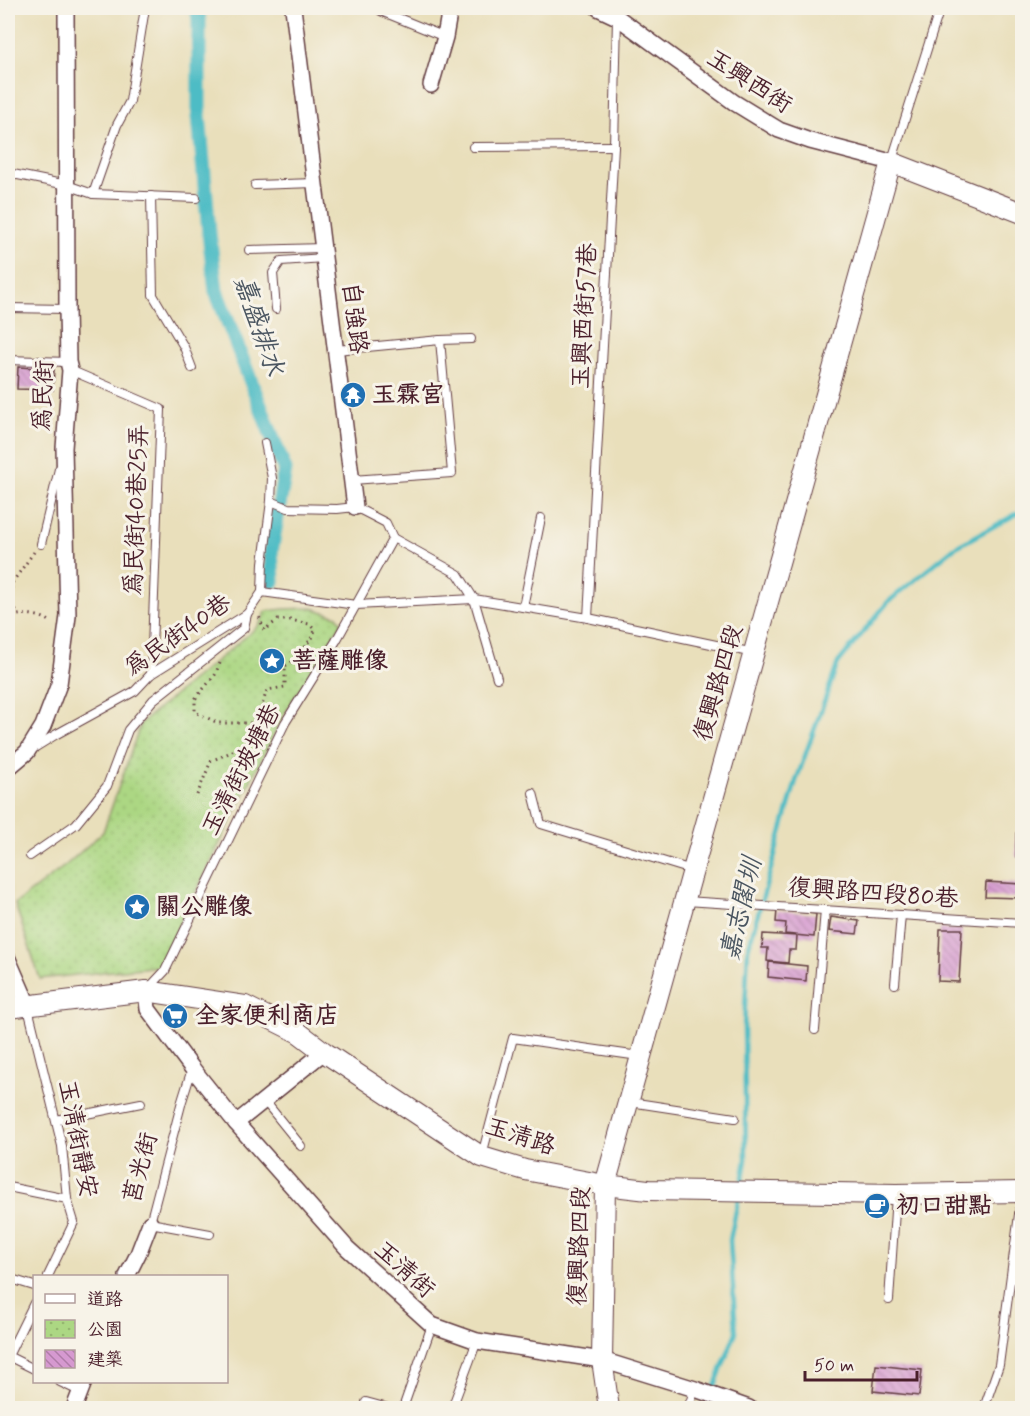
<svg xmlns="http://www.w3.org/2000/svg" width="1030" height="1416" viewBox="0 0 1030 1416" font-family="Mynerve,'LXGW WenKai TC',sans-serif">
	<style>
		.park { fill: url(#park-dots); stroke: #7b7b57; stroke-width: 1.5 }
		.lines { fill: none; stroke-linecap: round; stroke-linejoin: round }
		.stream { stroke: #4dbcc5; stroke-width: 4.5 }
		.canal { stroke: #4dbcc5; stroke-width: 15 }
		.building { fill: url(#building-back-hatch) }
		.service-casing { stroke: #623c41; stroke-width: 10 }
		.minor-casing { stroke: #623c41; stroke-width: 18 }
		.tertiary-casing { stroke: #623c41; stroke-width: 22 }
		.path { stroke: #623c41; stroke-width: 3; stroke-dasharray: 1.5 4.5; stroke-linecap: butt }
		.service { stroke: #fff; stroke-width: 8 }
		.minor { stroke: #fff; stroke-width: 15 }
		.tertiary { stroke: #fff; stroke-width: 20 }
		.labels { text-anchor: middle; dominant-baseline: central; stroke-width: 6; stroke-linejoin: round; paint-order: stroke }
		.street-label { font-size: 24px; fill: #4a1f2b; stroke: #f7f3e8 }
		.poi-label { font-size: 24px; font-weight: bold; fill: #4a1f2b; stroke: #f7f3e8; text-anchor: start }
		.water-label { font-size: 26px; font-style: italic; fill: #4b5661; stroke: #f7f3e8 }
	</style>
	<defs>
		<pattern id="park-dots" width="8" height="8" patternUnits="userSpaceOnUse" patternTransform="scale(1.5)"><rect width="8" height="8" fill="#acd783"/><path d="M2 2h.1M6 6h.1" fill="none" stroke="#96b871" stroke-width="1.8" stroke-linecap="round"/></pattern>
		<pattern id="building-back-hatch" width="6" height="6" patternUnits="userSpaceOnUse" patternTransform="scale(1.5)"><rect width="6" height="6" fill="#d699d0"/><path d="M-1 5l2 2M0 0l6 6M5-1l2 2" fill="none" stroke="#b07ca9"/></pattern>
	</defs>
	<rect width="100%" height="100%" fill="#f7f3e8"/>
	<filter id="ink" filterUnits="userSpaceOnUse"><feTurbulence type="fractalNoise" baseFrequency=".0167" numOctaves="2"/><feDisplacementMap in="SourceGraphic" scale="12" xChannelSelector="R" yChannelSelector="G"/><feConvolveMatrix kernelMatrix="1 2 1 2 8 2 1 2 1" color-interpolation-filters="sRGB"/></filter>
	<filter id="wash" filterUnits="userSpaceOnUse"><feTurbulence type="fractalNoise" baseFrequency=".008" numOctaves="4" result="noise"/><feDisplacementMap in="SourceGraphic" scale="24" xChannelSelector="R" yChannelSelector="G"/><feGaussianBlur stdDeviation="1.35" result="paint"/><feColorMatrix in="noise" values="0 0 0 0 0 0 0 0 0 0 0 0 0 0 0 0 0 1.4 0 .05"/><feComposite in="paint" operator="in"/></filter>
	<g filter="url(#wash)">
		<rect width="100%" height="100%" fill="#e9dfbb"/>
		<polygon class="park" points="312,608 337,616 342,623 283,716 159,966 40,979 15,904 66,865 103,832 141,723 256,628 261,622 266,611 284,609"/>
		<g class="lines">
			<g class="stream">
				<polyline points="741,1188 746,1160 744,1027 748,949 796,781 838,663 888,602 954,548 1022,511"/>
				<polyline points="706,1408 736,1332 730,1240 739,1196"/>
			</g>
			<polyline class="canal" points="197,8 199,19 199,115 209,233 216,291 285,470 271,552 273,581"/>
		</g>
		<g id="blocks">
			<g class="building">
				<polygon points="18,367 54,369 53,390 17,389"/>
				<rect x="1016" y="833" width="6" height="24"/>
				<polygon points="986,882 1022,884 1022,898 985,897"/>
				<polygon points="777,910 816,914 814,937 785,934 786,923 776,922"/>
				<polygon points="831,917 859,921 857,934 829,931"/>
				<polygon points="940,929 962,929 959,982 938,981"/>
				<polygon points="763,934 797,936 796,950 789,950 788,963 767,961 768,948 762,948"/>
				<polygon points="769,962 807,966 806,981 768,977"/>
				<polygon points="876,1365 922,1370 919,1396 873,1391"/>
			</g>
		</g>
	</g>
	<g filter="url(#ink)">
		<use href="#blocks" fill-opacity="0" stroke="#623c41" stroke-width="1.5"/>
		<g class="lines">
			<g class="service-casing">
				<g id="service">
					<polyline points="381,11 445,37"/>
					<polyline points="473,147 614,146"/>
					<polyline points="892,160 940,8"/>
					<polyline points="8,173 67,185 93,194 196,198"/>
					<polyline points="255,185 315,183"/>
					<polyline points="93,194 117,125 130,101 145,8"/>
					<polyline points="151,196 153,295 184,347 192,368"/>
					<polyline points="249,250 323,248"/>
					<polyline points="8,308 67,309"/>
					<polyline points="276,309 273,273 281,261 324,258"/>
					<polyline points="336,350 440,340 471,339"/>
					<polyline points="8,360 68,362"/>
					<polyline points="70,370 161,409 151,674"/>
					<polyline points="352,480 452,473 440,340"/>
					<polyline points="393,538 458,574 474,599 497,678"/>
					<polyline points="41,544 59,469"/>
					<polyline points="262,592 263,563 271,501 272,478 265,443"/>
					<polyline points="523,607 541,518"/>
					<polyline points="588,618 614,146 617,18"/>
					<polyline points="34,748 55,735 135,691 151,674 247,614 262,592 356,605 393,538 386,523 355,507 337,509 288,508 271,501"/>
					<polyline points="533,793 541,824 692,870"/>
					<polyline points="30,856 76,824 107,786 128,730 153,700 244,628 247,614"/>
					<polyline points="686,901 1022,923"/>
					<polyline points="895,984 901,915"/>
					<polyline points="149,988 165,971 285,723 336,641 356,605 474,599 588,618 754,653"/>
					<polyline points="28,1008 62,1146 67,1199 74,1222 48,1276"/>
					<polyline points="815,1030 825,910"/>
					<polyline points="192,1069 182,1101 150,1223 210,1234"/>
					<polyline points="264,1100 301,1146"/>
					<polyline points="630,1102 735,1118"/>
					<polyline points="56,1120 141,1103"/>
					<polyline points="482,1155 513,1038 639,1056"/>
					<polyline points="8,1187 67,1199"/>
					<polyline points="8,1278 34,1286"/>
					<polyline points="889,1300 896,1196"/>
					<polyline points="8,1356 34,1303"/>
					<polyline points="8,1356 34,1369"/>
					<polyline points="60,1382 81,1392"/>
					<polyline points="366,1402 388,1408"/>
					<polyline points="403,1408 432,1325"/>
					<polyline points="452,1408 477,1341"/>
					<polyline points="688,1408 695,1389"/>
					<polyline points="984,1408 999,1365 1022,1192"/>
				</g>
			</g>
			<g class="minor-casing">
				<g id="minor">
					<polyline points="293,8 355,507"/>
					<polyline points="598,8 617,17 735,103 779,130 810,141 891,162"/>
					<polyline points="431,85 445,37 450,8"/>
					<polyline points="8,768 27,752 43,726 59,684 68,616 64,448 70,370 68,362 67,309 66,8"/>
					<polyline points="8,959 28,1005"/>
					<polyline points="146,991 148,1009 192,1068 236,1123 347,1248 432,1325 477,1341 602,1360 695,1389 749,1408"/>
					<polyline points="236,1123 324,1052"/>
					<polyline points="127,1276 138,1254 150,1223"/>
					<polyline points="74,1408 84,1382"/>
				</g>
			</g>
			<g class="tertiary-casing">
				<g id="tertiary">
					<polyline points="8,1008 146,991 245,1006 299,1033 324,1052 482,1157 525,1170 605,1185 648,1190 896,1194 1022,1192"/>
					<polyline points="609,1408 602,1360 605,1185 891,162 1022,213"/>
				</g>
			</g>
			<g class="path">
				<path d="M34,552l-22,31 -1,18 7,14c10,-2 27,1 34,8"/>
				<polyline points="8,614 16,609"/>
				<polyline points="220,663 215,675 195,699 195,712 218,723 256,723"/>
				<polyline points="197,795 211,761 231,752 251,739 267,690 285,687 285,666 306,653 305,645 312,639 315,630 309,624 290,620 278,620 264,630 259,616"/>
			</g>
			<use href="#service" class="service"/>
			<use href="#minor" class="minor"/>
			<use href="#tertiary" class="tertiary"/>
		</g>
	</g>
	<defs>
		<g id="temple-disc" transform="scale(1.35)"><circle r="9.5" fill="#1f6fb2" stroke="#f7f3e8"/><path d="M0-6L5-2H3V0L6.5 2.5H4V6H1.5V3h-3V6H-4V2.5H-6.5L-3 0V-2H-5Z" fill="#fff"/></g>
		<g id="sight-disc" transform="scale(1.35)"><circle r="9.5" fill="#1f6fb2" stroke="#f7f3e8"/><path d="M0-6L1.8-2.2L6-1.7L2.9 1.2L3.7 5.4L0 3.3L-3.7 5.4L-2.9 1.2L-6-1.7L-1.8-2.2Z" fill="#fff"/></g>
		<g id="supermarket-disc" transform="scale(1.35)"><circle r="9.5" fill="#1f6fb2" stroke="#f7f3e8"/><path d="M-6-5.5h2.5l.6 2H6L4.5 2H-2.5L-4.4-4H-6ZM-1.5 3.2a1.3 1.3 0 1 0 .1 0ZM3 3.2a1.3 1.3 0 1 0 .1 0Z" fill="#fff"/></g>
		<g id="cafe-disc" transform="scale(1.35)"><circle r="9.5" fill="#1f6fb2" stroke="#f7f3e8"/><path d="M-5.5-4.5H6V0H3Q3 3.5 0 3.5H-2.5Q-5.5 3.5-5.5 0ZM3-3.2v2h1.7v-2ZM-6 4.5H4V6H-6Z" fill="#fff"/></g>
	</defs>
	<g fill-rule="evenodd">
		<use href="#temple-disc" x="353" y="395"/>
		<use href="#sight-disc" x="272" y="661"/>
		<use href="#sight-disc" x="137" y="907"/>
		<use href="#supermarket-disc" x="175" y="1016"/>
		<use href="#cafe-disc" x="877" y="1206"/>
	</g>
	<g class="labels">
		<g class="street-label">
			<text transform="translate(749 82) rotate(33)">玉興西街</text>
			<text transform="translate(585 316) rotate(-87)">玉興西街57巷</text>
			<text transform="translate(354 318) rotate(83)">自強路</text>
			<text transform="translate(44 396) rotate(-88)">為民街</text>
			<text transform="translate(137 510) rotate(-88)">為民街40巷25弄</text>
			<text transform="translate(178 636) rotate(-35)">為民街40巷</text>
			<text transform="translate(719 683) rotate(-74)">復興路四段</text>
			<text transform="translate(242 770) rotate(-63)">玉清街坡塘巷</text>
			<text transform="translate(873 894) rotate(4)">復興路四段80巷</text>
			<text transform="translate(520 1137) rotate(18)">玉清路</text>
			<text transform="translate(77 1139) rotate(79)">玉清街靜安</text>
			<text transform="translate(141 1168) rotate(-75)">莒光街</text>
			<text transform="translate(580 1246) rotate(-88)">復興路四段</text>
			<text transform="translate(404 1270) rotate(42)">玉清街</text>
		</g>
		<g class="poi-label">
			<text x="372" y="395">玉霖宮</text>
			<text x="292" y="661">菩薩雕像</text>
			<text x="156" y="907">關公雕像</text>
			<text x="195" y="1016">全家便利商店</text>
			<text x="896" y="1206">初口甜點</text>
		</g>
		<g class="water-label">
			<text transform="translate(258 326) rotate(71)">嘉盛排水</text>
			<text transform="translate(742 909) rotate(-77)">嘉志閣圳</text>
		</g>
	</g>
	<rect width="1030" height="1416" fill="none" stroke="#f7f3e8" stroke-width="30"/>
	<rect x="33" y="1275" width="195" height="108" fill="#f7f3e8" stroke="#b29e9c" stroke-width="1.5"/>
	<rect x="45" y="1294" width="30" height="9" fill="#ffffff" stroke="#b29e9c" stroke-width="1.5"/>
	<text x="87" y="1305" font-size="18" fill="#4a1f2b">道路</text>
	<rect x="45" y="1320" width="30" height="18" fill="url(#park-dots)" stroke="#b29e9c" stroke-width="1.5"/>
	<text x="87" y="1335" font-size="18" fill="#4a1f2b">公園</text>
	<rect x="45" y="1350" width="30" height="18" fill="url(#building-back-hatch)" stroke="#b29e9c" stroke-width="1.5"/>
	<text x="87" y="1365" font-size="18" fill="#4a1f2b">建築</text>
	<path d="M805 1371v9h112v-9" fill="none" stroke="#4a1f2b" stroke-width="3"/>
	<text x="814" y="1371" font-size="18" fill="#4a1f2b" stroke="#f7f3e8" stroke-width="4.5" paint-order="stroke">50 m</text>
</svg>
